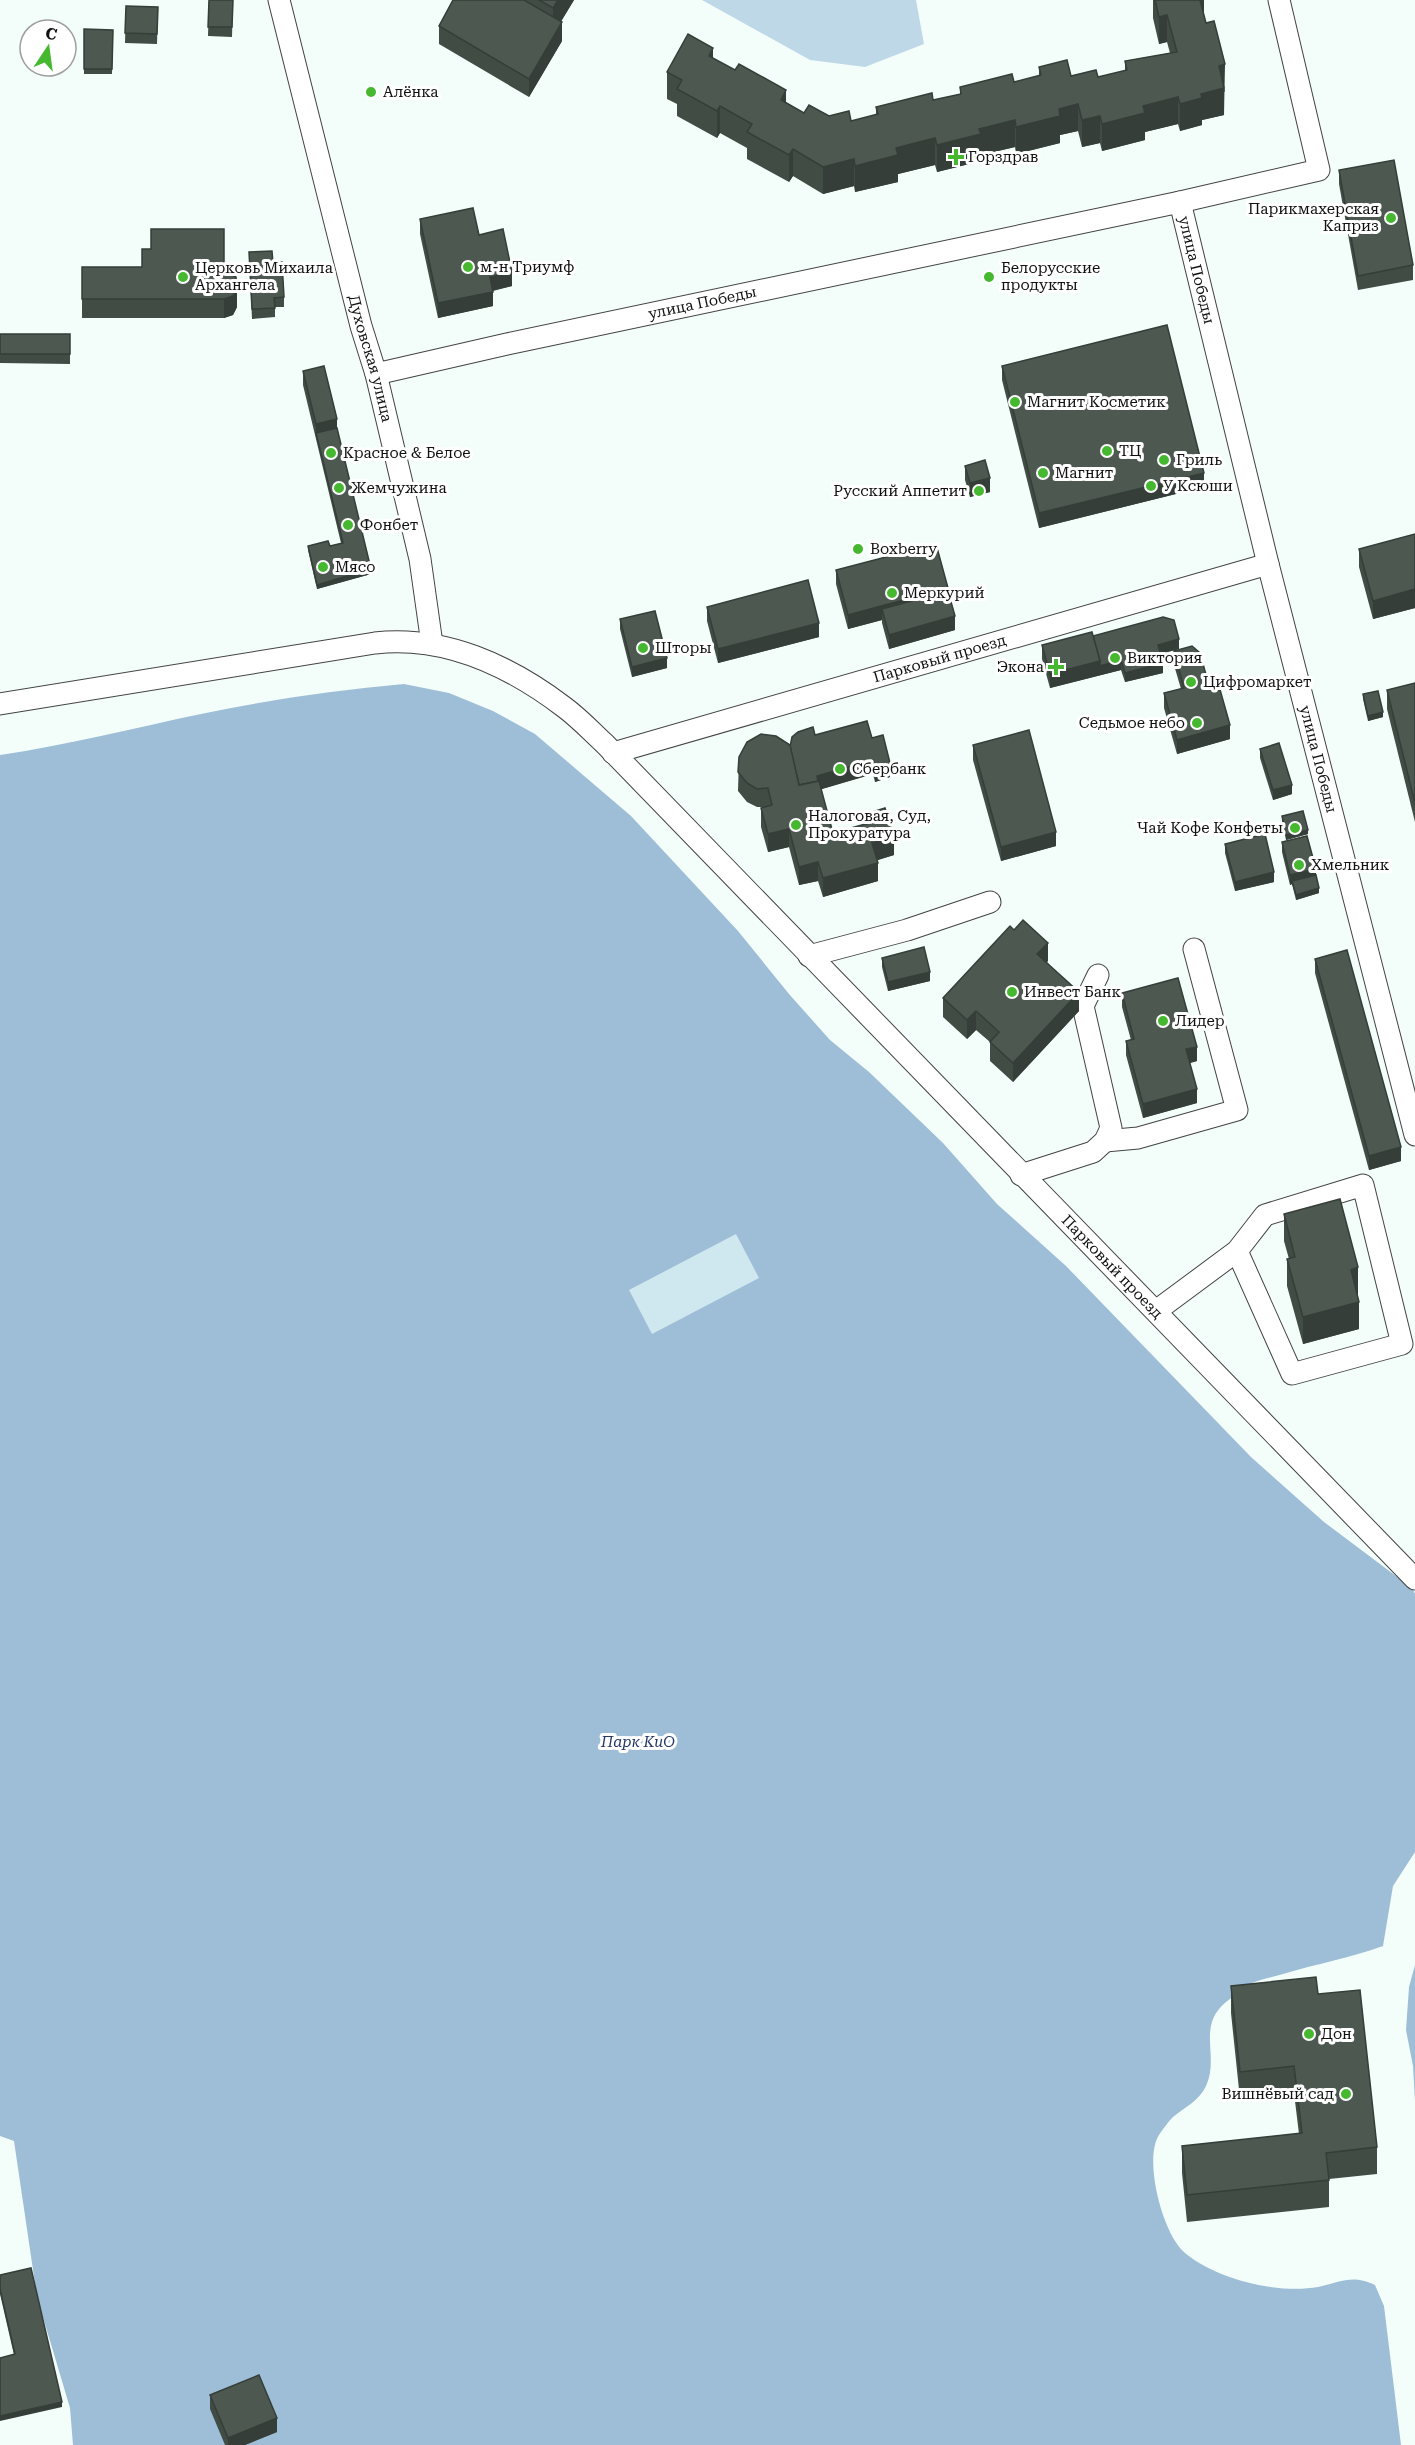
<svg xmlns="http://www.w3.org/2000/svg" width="1415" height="2445" viewBox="0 0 1415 2445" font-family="'Roboto Serif',serif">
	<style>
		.green { fill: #bed8e8 }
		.forest { fill: #9ebed7 }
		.pitch { fill: #cfe8ef }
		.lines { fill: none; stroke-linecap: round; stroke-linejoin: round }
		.minor-casing { stroke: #434343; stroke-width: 23 }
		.minor { stroke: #fff; stroke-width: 21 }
		.wall { fill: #414c45 }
		.shaded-wall { fill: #353e38 }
		.building { fill: #4c5850; stroke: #353e38; stroke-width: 1.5 }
		.poi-dot { fill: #45b82f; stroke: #fff; stroke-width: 2 }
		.labels { text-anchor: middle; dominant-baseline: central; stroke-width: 6; stroke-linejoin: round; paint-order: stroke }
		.poi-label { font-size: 15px; fill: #101010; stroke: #fff; text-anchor: start }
		.street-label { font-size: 15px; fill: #101010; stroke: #fff }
		.park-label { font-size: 15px; font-style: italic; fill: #233864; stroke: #fff }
	</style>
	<rect width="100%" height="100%" fill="#f3fefb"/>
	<polygon class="green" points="702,0 916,0 924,44 865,67 810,60"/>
	<g class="forest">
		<path d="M404,684l45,9 44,18 42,23 96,82 107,115 51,63 41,46 39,32 74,71 54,61 69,62 185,191 73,65 88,66 3,6v258l-22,34 -10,60c-33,12 -67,18 -100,28 -10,3 -22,5 -31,9 -9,5 -18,13 -26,19 -30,25 -6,54 -20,84 -7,15 -21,21 -33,31 -5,5 -10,12 -14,18 -16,25 4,100 26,118 33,27 93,41 133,34 23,-5 34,-13 57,-2l9,21 17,139h-1328l-3,-37 -33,-111 -23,-156 -14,-5v-1381c68,-10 134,-27 201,-41 67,-14 135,-24 203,-30z"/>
		<polygon points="1415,1965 1415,2101 1413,2066 1406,2030 1409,1987"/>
	</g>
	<polygon class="pitch" points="736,1234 759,1278 652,1334 629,1290"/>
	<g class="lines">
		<g class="minor-casing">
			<g id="minor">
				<path id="s1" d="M279,0l82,326 15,48 44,185 12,85"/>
				<path id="s2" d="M1180,202l88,362 147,571"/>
				<path id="s3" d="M376,374l131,-30 673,-142 139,-32 -40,-170"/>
				<path id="s4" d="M0,704l375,-61c69,-8 135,23 189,64 15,11 28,25 41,37l810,835"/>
				<path id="s5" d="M613,753l655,-189"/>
				<polyline points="809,956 907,930 990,902"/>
				<polyline points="1105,1141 1138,1138 1237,1110 1194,949"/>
				<polyline points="1021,1175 1093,1152 1105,1141 1111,1128 1083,1006 1098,975"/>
				<polyline points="1156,1311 1237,1251 1292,1374 1402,1344 1363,1185 1265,1215 1237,1251"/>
			</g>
		</g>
		<use href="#minor" class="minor"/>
	</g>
	<g class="wall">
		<polygon points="209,0 233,0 232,37 208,36"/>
		<polygon points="453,0 574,0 561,21 562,41 529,97 439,44 439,26"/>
		<polygon points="1153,0 1204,0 1204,12 1203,12 1225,91 1224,92 1224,115 1202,120 1202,125 1180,131 1178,124 1145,132 1145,140 1102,151 1100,143 1082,147 1078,131 1060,135 1060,143 1016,154 1015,147 981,155 981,161 937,172 935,165 898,174 898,182 855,192 854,186 823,194 793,176 789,182 747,159 747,148 720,133 717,138 677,116 677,104 667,99 667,72 713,58 804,113 829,116 851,121 876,115 876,107 933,100 960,94 960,87 1014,82 1039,76 1039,67 1071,76 1098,77 1125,71 1125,61 1170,53 1167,42 1159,44 1153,18"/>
		<polygon points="126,6 158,7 157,44 125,43"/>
		<polygon points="84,29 113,30 112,74 84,74"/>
		<polygon points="1339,170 1413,265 1413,280 1358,290 1339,184"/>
		<polygon points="420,219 479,235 512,286 493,291 493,306 438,318 420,234"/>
		<polygon points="151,249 224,270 237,307 233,315 224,318 82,318 82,267 142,267"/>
		<polygon points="249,252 273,263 284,297 284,307 275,307 275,317 252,319"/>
		<polygon points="0,334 70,334 70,364 0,363"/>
		<polygon points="1002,366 1204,487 1039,528 1002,380"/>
		<polygon points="303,371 337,428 371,574 317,589 308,550 308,546 330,546 341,543 303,385"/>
		<polygon points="965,466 990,492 970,497 965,480"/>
		<polygon points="1415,534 1415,608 1373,619 1359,567 1359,549"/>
		<polygon points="836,570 948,592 955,630 889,649 882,623 882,620 848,629 836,584"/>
		<polygon points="707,607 819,637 718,663 707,621"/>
		<polygon points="620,619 667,668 632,677 620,629"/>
		<polygon points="1093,636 1179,649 1161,654 1163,673 1125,682 1121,670 1050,688 1042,659 1042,645"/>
		<polygon points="1174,651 1208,682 1230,739 1177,754 1164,708 1164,693 1181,689 1174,665"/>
		<polygon points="1415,683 1415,822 1387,709 1387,690"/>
		<polygon points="1363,694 1383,717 1368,721 1363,699"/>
		<polygon points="815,735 872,738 890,777 875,782 873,774 821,789 833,833 866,824 866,814 894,855 877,860 878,881 823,897 818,881 799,885 789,847 768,852 761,827 761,808 765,807 757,807 747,802 738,791 739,757 790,745"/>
		<polygon points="973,745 1056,846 1001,861 973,760"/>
		<polygon points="1260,749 1292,794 1273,800 1260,758"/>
		<polygon points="1282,816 1308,834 1286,840 1282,821"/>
		<polygon points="1282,842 1316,875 1319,893 1296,900 1292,884 1290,885 1282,852"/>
		<polygon points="1225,844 1274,882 1235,891 1225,853"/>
		<polygon points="882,958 930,981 888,991 882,967"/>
		<polygon points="1315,959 1401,1161 1369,1170 1315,973"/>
		<polygon points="1048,961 1047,962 1079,1011 1013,1082 990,1061 990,1042 976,1030 967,1039 943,1017 943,998"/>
		<polygon points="1122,993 1197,1061 1190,1063 1197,1103 1143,1118 1126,1055 1126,1041 1131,1040 1122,1007"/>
		<polygon points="1284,1214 1358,1294 1357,1295 1359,1329 1303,1344 1287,1286 1287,1259 1289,1259 1284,1241"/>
		<polygon points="1231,1986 1318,1994 1377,2147 1377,2174 1329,2179 1329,2207 1187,2222 1182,2173 1182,2146 1299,2134 1294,2093 1240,2099 1231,2013"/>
		<polygon points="0,2275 62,2407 14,2355 0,2294"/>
		<polygon points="210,2395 277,2432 245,2445 225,2445 210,2409"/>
	</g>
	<g class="shaded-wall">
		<polygon points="558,0 574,0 553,35 553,8"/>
		<polygon points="1197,0 1204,0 1204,12 1197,14"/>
		<polygon points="1167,15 1167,42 1159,44 1159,17"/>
		<polygon points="562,22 562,41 529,97 529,79"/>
		<polygon points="713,48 713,75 709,56"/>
		<polygon points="1225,64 1224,115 1202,120 1202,125 1180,131 1180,104 1201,94 1219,66"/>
		<polygon points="786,90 786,117 781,100"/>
		<polygon points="1178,97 1178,124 1145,132 1145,140 1102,151 1102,124 1143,106"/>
		<polygon points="1078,104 1078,131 1060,135 1060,143 1016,154 1016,127 1059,109"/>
		<polygon points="720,106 720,133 717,138 717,111"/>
		<polygon points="1100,116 1100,143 1082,147 1082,120"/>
		<polygon points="1015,120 1015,147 981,155 981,161 937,172 937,145 979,129"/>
		<polygon points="935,138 935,165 898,174 898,182 855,192 855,166 896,148"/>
		<polygon points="793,149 793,176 789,182 789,155"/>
		<polygon points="854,159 854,186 823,194 823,167"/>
		<polygon points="512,272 512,286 490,291 490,277"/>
		<polygon points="237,289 237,307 233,315 224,318 224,299"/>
		<polygon points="493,292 493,306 438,318 438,303"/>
		<polygon points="337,419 337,433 316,433 316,424"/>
		<polygon points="1204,473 1204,487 1039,528 1039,513"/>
		<polygon points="990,478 990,492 970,497 970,483"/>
		<polygon points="371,569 371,574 317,589 317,585"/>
		<polygon points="948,588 948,603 882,609 882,620 848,629 848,615"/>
		<polygon points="1415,589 1415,608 1373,619 1373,601"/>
		<polygon points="955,616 955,630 889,649 889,635"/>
		<polygon points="819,623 819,637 718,663 718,649"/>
		<polygon points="1179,639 1179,649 1158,654 1158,645"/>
		<polygon points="667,658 667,668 632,677 632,667"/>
		<polygon points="1121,660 1121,670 1050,688 1050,674 1100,661"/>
		<polygon points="1163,663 1163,673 1125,682 1125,673"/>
		<polygon points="1383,712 1383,717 1368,721 1368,716"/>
		<polygon points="1230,725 1230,739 1177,754 1177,740"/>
		<polygon points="873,760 873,774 819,790 817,776"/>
		<polygon points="890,763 890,777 875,782 875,768"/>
		<polygon points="1292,785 1292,794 1273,800 1273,790"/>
		<polygon points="789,829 789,847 768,852 768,834"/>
		<polygon points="1308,830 1308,834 1286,840 1286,835"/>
		<polygon points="1056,832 1056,846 1001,861 1001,847"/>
		<polygon points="894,837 894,855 872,862 872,843"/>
		<polygon points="818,862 818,881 799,885 799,867"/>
		<polygon points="878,863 878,881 823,897 823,878"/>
		<polygon points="1316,869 1316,878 1292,881 1292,884 1290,885 1290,875"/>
		<polygon points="1274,872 1274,882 1235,891 1235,882"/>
		<polygon points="1319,888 1319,893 1296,900 1296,895"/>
		<polygon points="1048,943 1048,961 1037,972 1037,954"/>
		<polygon points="930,972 930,981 888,991 888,982"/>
		<polygon points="1079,992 1079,1011 1013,1082 1013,1063"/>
		<polygon points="976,1011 976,1030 967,1039 967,1020"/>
		<polygon points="1197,1047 1197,1061 1186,1064 1186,1049"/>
		<polygon points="1197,1089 1197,1103 1143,1118 1143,1104"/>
		<polygon points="1401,1147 1401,1161 1369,1170 1369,1156"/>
		<polygon points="1358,1267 1358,1294 1351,1297 1351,1270"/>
		<polygon points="1359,1302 1359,1329 1303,1344 1303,1317"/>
		<polygon points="62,2402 62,2407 0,2421 0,2416"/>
		<polygon points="277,2418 277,2432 245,2445 228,2445 228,2438"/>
	</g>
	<g class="building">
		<polygon points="209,0 233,0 232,27 208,27"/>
		<polygon points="453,0 524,0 562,22 529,79 439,26"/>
		<polygon points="539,0 558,0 553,8"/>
		<polygon points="1155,0 1200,0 1206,23 1214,21 1225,64 1219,66 1224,88 1201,94 1202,98 1180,104 1178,97 1143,106 1145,113 1102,124 1100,116 1082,120 1078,104 1059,109 1060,116 1016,127 1015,120 979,129 981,134 937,145 935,138 896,148 898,155 855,166 854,159 823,167 793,149 789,155 747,132 752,124 720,106 717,111 677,89 682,80 667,72 688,34 713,48 709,56 735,70 739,64 786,90 781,100 804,113 809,105 829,116 849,111 851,121 878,114 876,107 932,93 933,100 961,94 960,87 1012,74 1014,82 1041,75 1039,67 1067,60 1071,76 1096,70 1098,77 1127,70 1125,61 1177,52 1167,15 1159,17"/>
		<polygon points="126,6 158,7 157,34 125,33"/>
		<polygon points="84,29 113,30 112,69 84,69"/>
		<polygon points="1394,160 1413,265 1358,276 1339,170"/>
		<polygon points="473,208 479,235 503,229 512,272 490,277 493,292 438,303 420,219"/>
		<polygon points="151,229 224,229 224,270 236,277 237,289 233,296 224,299 82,299 82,267 142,267 142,249 151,249"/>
		<polygon points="272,251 273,263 282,262 284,297 274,298 275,308 252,309 249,252"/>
		<polygon points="1167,325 1204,473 1039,513 1002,366"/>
		<rect x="0" y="334" width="70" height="20"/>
		<polygon points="324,366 337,419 316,424 303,371"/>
		<polygon points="337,428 371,569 317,585 308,546 328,541 330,546 343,543 316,433"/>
		<polygon points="985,460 990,478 970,483 965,466"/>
		<polygon points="1415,534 1415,589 1373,601 1359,549"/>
		<polygon points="936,544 948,588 848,615 836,570"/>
		<polygon points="808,580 819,623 718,649 707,607"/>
		<polygon points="948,591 955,616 889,635 882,609"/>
		<polygon points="655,611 667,658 632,667 620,619"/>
		<polygon points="1163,617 1174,620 1179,639 1158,645 1163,663 1125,673 1121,660 1100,666 1100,661 1093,636"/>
		<polygon points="1092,632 1100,661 1050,674 1042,645"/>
		<polygon points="1192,646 1200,653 1208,682 1217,679 1230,725 1177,740 1164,693 1184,688 1174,651"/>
		<polygon points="1415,683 1415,803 1387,690"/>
		<polygon points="1378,691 1383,712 1368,716 1363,694"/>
		<polygon points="867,721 872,738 883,735 890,763 875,768 873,760 817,776 818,781 799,785 790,747 792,737 798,732 813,727 815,735"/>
		<polygon points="1029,730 1056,832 1001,847 973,745"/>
		<polygon points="761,734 776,736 790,745 799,785 819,781 833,833 869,823 866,814 885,808 894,837 872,843 878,863 823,878 818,862 799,867 789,829 768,834 761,808 772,805 768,788 757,789 747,783 738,772 739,757 747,742"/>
		<polygon points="1279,743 1292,785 1273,790 1260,749"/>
		<polygon points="1303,811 1308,830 1286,835 1282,816"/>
		<polygon points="1265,834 1274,872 1235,882 1225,844"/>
		<polygon points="1307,836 1316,869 1290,875 1282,842"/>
		<polygon points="1316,875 1319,888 1296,895 1292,881"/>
		<polygon points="1023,920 1048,943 1037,954 1079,992 1013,1063 990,1042 999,1032 976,1011 967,1020 943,998 1010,926 1014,930"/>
		<polygon points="924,947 930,972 888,982 882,958"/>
		<polygon points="1347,950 1401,1147 1369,1156 1315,959"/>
		<polygon points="1178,978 1197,1047 1186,1049 1197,1089 1143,1104 1126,1041 1134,1039 1122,993"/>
		<polygon points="1340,1199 1358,1267 1351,1270 1359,1302 1303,1317 1287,1259 1295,1257 1284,1214"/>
		<polygon points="1316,1977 1318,1994 1360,1990 1377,2147 1326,2153 1329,2180 1187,2195 1182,2146 1302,2133 1294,2066 1240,2072 1231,1986"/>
		<polygon points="31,2268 62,2402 0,2416 0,2358 15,2354 0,2289 0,2275"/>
		<polygon points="259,2375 277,2418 228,2438 210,2395"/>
	</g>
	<g class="poi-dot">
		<circle cx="371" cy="92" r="6"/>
		<path d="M953 148h6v6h6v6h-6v6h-6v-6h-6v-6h6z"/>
		<circle cx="1391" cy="218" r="6"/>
		<circle cx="468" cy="267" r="6"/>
		<circle cx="183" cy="277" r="6"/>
		<circle cx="989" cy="277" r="6"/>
		<circle cx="1015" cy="402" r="6"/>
		<circle cx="1107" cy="451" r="6"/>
		<circle cx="331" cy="453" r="6"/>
		<circle cx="1164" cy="460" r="6"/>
		<circle cx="1043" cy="473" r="6"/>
		<circle cx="1151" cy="486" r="6"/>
		<circle cx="339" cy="488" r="6"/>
		<circle cx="979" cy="491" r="6"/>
		<circle cx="348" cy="525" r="6"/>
		<circle cx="858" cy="549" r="6"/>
		<circle cx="323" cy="567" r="6"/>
		<circle cx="892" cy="593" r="6"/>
		<circle cx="643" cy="648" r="6"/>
		<circle cx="1115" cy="658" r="6"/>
		<path d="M1053 658h6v6h6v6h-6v6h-6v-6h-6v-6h6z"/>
		<circle cx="1191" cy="682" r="6"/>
		<circle cx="1197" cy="723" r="6"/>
		<circle cx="840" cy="769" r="6"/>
		<circle cx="796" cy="825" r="6"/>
		<circle cx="1295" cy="828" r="6"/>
		<circle cx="1299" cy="865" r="6"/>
		<circle cx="1012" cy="992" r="6"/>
		<circle cx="1163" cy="1021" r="6"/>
		<circle cx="1309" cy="2034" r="6"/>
		<circle cx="1346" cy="2094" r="6"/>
	</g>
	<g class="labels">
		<g class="poi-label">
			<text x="383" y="92">Алёнка</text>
			<text x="968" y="157">Горздрав</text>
			<text x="1379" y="209" text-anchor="end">Парикмахерская<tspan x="1379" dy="17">Каприз</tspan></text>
			<text x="480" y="267">м-н Триумф</text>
			<text x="195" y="268">Церковь Михаила<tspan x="195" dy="17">Архангела</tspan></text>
			<text x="1001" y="268">Белорусские<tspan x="1001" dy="17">продукты</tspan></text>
			<text x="1027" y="402">Магнит Косметик</text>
			<text x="1119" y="451">ТЦ</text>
			<text x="343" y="453">Красное &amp; Белое</text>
			<text x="1176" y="460">Гриль</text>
			<text x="1055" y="473">Магнит</text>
			<text x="1163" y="486">У Ксюши</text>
			<text x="351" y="488">Жемчужина</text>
			<text x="967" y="491" text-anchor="end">Русский Аппетит</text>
			<text x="360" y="525">Фонбет</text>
			<text x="870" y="549">Boxberry</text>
			<text x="335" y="567">Мясо</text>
			<text x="904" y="593">Меркурий</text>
			<text x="655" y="648">Шторы</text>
			<text x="1127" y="658">Виктория</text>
			<text x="1044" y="667" text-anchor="end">Экона</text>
			<text x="1203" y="682">Цифромаркет</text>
			<text x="1185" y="723" text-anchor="end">Седьмое небо</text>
			<text x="852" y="769">Сбербанк</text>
			<text x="808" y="816">Налоговая, Суд,<tspan x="808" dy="17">Прокуратура</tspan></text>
			<text x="1283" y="828" text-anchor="end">Чай Кофе Конфеты</text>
			<text x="1311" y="865">Хмельник</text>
			<text x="1024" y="992">Инвест Банк</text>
			<text x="1175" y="1021">Лидер</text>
			<text x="1321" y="2034">Дон</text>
			<text x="1334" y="2094" text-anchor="end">Вишнёвый сад</text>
		</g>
		<g class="street-label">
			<text stroke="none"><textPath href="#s2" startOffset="70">улица Победы</textPath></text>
			<text stroke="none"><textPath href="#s3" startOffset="334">улица Победы</textPath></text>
			<text stroke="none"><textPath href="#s1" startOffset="370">Духовская улица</textPath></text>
			<text stroke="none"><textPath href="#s5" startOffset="340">Парковый проезд</textPath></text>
			<text stroke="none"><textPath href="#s2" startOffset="574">улица Победы</textPath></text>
			<text stroke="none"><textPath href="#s4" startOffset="1368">Парковый проезд</textPath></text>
		</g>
		<g class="park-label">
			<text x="638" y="1742">Парк КиО</text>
		</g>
	</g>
	<g transform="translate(48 48) rotate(13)"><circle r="28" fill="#ffffff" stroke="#9f9f9f" stroke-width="1.5"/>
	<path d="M0-4.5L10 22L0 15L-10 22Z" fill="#45b82f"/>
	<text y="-9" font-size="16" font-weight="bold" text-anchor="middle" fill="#101010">С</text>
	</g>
</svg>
